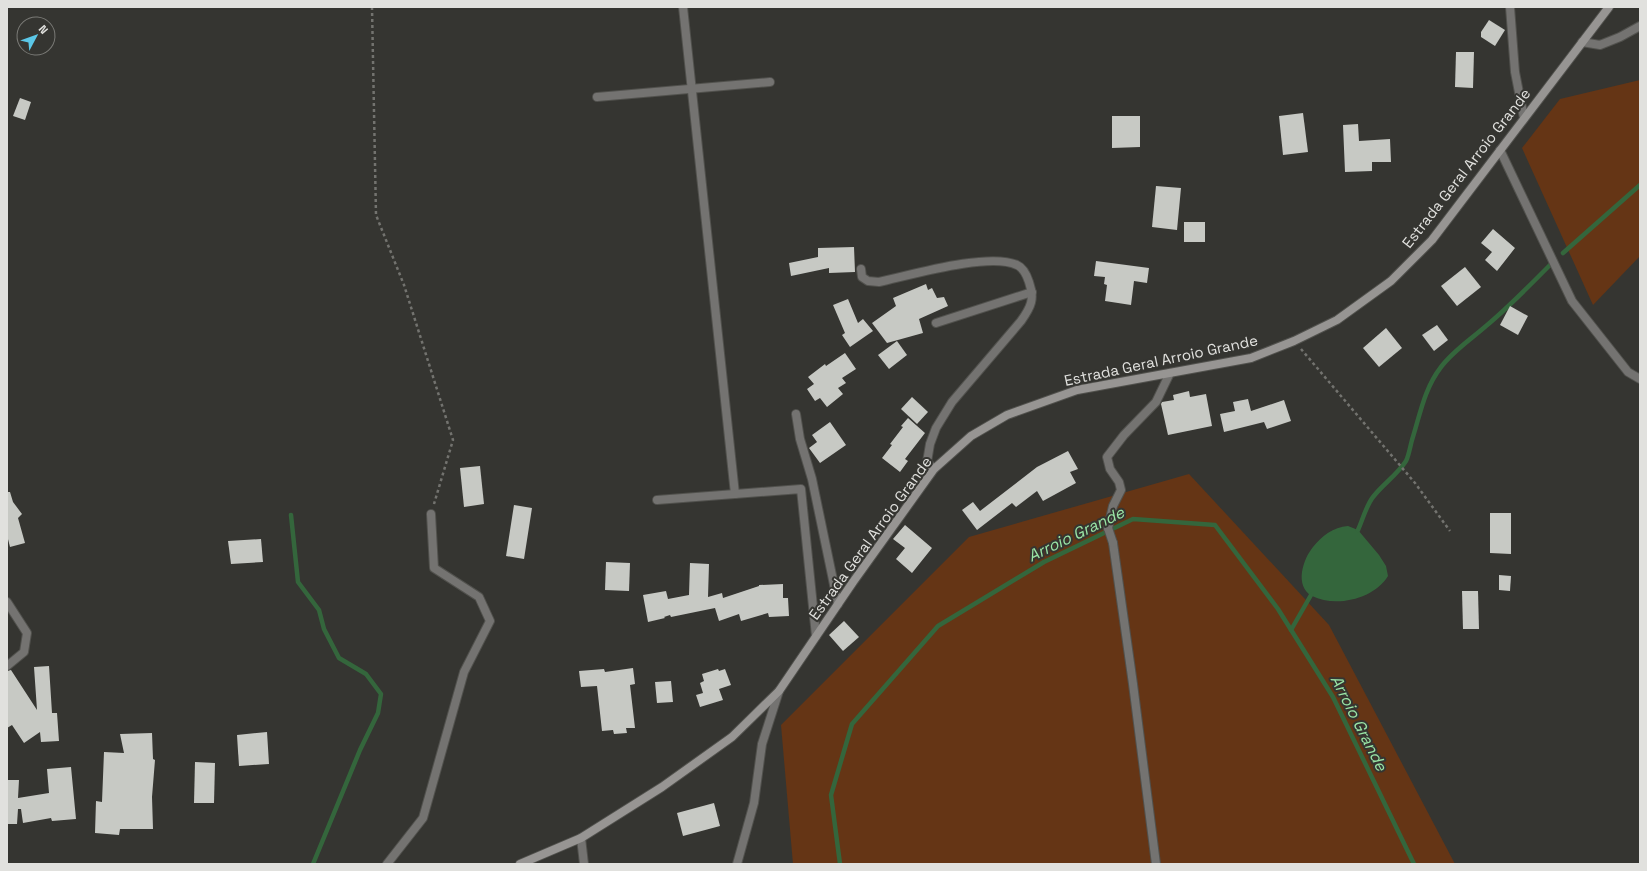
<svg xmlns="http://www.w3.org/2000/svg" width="1647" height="871" viewBox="0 0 1647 871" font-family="'Space Grotesk',sans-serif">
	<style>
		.green { fill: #653515 }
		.water { fill: #34663c }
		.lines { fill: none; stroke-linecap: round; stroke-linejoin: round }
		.stream { stroke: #34663c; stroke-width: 4.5 }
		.building { fill: #c7c9c4 }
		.service-casing { stroke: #51514d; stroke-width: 10 }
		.minor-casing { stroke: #51514d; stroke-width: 10 }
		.secondary-casing { stroke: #51514d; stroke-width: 10 }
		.path { stroke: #73736f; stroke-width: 2.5; stroke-dasharray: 3 3; stroke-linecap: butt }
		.service { stroke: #747371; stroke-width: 8 }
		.minor { stroke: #747371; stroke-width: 8 }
		.secondary { stroke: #979593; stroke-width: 8 }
		.labels { text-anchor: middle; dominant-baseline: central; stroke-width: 4; stroke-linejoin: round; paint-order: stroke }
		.street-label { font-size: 15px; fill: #e1e1de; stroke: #353531 }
		.water-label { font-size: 16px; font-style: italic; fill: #9be6a6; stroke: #353531 }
	</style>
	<rect width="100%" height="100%" fill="#353531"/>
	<g class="green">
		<polygon points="1640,80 1640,256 1593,305 1522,148 1560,99"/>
		<polygon points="1189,474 1329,625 1455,864 793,864 781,725 969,537"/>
	</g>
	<path class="water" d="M1348,526l10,4 21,25 7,11 2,10c-14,23 -52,32 -76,20 -18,-10 -9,-37 1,-49 9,-11 20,-20 35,-21z"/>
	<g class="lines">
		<g class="stream">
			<polyline points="1563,253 1640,185"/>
			<polyline points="291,515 298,582 319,610 324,629 339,658 366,674 381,694 378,713 360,750 313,864"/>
			<path d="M1358,530c5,-11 8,-24 15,-33 10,-13 24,-22 33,-36 3,-6 4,-14 6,-21 8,-25 12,-51 29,-73 12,-16 29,-27 45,-41 23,-19 44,-41 66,-63"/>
			<polyline points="1291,630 1311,595"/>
			<polyline points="840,864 831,795 852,724 938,626 1044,562 1133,519 1215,525 1278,609 1333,697 1414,864"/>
		</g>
	</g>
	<g class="building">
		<polygon points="1489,20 1505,30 1495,46 1481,37 1481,32"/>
		<polygon points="1456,52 1474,52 1473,88 1455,87"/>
		<polygon points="20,98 31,102 25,120 13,116"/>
		<polygon points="1303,113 1308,152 1283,155 1279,116"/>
		<polygon points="1112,116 1140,116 1140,147 1112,148"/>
		<polygon points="1358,124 1359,141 1390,139 1391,162 1372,162 1372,171 1345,172 1343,125"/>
		<polygon points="1156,186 1181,188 1177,230 1152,227"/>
		<rect x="1184" y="222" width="21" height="20"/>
		<polygon points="1493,229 1515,248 1497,271 1485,260 1492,252 1481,243"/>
		<polygon points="854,247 855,272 829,273 829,268 791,276 789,263 818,257 818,248"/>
		<polygon points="1096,261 1149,268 1147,283 1134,281 1131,305 1105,301 1107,285 1104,284 1105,277 1094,276"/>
		<polygon points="1465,267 1481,287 1457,306 1441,286"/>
		<polygon points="926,284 928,290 932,288 937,298 944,297 948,306 919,319 923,333 887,343 872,323 896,306 893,298"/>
		<polygon points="848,299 858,323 863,319 873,331 850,347 842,335 845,333 833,305"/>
		<polygon points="1510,306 1528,316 1518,335 1500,325"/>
		<polygon points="1437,325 1448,340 1434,351 1422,335"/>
		<polygon points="1386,328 1402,348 1379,367 1363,348"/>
		<polygon points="897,341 907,355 889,369 878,355"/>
		<polygon points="845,353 856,369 842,378 846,383 838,388 843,394 827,407 820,398 815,401 807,389 814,384 808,377 825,364 826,366"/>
		<polygon points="1189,391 1190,397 1206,394 1212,426 1168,435 1161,404 1162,402 1174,400 1173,395"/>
		<polygon points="912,397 928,412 917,424 901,409"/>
		<polygon points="1248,399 1251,411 1284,400 1291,421 1267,429 1264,422 1224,432 1220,414 1235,411 1233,402"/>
		<polygon points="908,418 925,433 905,459 908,461 900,472 882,458 892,445 890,444 903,427 901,426"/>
		<polygon points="830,422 846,445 820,463 809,448 817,442 812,435"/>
		<polygon points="1068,451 1078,469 1070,472 1076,483 1043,501 1037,491 1016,507 1012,503 977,530 962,510 973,502 980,511 1037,467"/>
		<polygon points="480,466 484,504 464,507 460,468"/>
		<polygon points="7,492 10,492 13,502 22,514 18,518 25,543 10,547 7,535"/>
		<polygon points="514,505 532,508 524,559 506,556"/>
		<polygon points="1490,513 1511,513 1511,554 1490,553"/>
		<polygon points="905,525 932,548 912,573 896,559 905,548 893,539"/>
		<polygon points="261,539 263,562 231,564 228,541"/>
		<polygon points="606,562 630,563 629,591 605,590"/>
		<polygon points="690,563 709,564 708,597 722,593 723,598 759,586 759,585 783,584 783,598 788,598 789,616 769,617 768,613 741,621 739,614 719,621 715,608 671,617 670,615 664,617 665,618 648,622 643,595 666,591 668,599 689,595"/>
		<polygon points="1499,575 1511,576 1510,591 1499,590"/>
		<polygon points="1462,591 1478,591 1479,629 1463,629"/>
		<polygon points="844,621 859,637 843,651 829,635"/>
		<polygon points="49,666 52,713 57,713 59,741 41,742 40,732 24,743 12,725 7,728 7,671 11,670 37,710 34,667"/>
		<polygon points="633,668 635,684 630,685 635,728 626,728 627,733 614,734 613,730 602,731 597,686 581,687 579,671 604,669 605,672"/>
		<polygon points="718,669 719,671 725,669 731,685 719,689 723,700 700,707 696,695 703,693 700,683 704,681 702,674"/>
		<polygon points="671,681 673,702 657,703 655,682"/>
		<polygon points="267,732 269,764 239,766 237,735"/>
		<polygon points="152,733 153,759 155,760 152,797 153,829 120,829 119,835 95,833 96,801 102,802 104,752 124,753 120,734"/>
		<polygon points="195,762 215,763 214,803 194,803"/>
		<polygon points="71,767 76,819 52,821 51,818 23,823 21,809 18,809 17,824 7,824 7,780 19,780 18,798 49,793 47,769"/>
		<polygon points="714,803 720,826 683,836 677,813"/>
	</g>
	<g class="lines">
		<g class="service-casing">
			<g id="service">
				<polyline points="1510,7 1515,72 1524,118"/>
				<polyline points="1582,42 1600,45 1620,37 1640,26"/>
				<polyline points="1500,150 1572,301 1628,372 1640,379"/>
				<polyline points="936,323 1032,292"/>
				<polyline points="796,414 800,439 812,479 838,604"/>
				<polyline points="1108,528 1113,506 1121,490 1119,482 1110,469 1107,457 1124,435 1156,402 1170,373"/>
				<polyline points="1113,543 1133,684 1156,864"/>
				<polyline points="387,864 423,818 464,672 490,621 479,597 434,568 431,514"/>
			</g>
		</g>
		<g class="minor-casing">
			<g id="minor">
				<polyline points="683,7 735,494"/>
				<polyline points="597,97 770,82"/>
				<path d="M861,269l1,8 6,4 11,1c32,-7 110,-30 138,-17 7,3 10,11 12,17 6,17 2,25 -8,39l-69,81 -16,26 -6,16 -3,18 7,7"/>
				<polyline points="657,500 801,489 816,636"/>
				<polyline points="1108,528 1113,543"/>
				<polyline points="7,602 27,633 24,652 7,666"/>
				<polyline points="581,838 584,864"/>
				<polyline points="737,864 754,803 762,744 779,691"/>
			</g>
		</g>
		<g class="secondary-casing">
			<polyline id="secondary" points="520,864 581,838 662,787 732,737 779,691 853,582 934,469 971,436 1007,415 1077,390 1251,358 1294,341 1337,320 1391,281 1432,240 1609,7"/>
		</g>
		<g class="path">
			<polyline points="372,7 376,215 404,285 453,440 434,504"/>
			<polyline points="1301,349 1415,483 1450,531"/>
		</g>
		<use href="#service" class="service"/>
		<use href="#minor" class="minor"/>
		<use href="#secondary" class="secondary"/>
	</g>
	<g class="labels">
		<g class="street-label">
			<text transform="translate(1466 168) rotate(-52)">Estrada Geral Arroio Grande</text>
			<text transform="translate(1161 360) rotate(-12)">Estrada Geral Arroio Grande</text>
			<text transform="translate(870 538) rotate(-54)">Estrada Geral Arroio Grande</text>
		</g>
		<g class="water-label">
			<text transform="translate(1076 534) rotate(-26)">Arroio Grande</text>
			<text transform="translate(1359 723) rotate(63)">Arroio Grande</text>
		</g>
	</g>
	<rect width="1647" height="871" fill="none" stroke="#e1e1de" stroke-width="16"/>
	<g transform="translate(36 36) rotate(49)"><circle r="19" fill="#353531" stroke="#7a7a76"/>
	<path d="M0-3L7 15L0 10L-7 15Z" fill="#5bc7e7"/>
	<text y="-6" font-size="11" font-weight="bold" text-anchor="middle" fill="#e1e1de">N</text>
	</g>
</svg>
